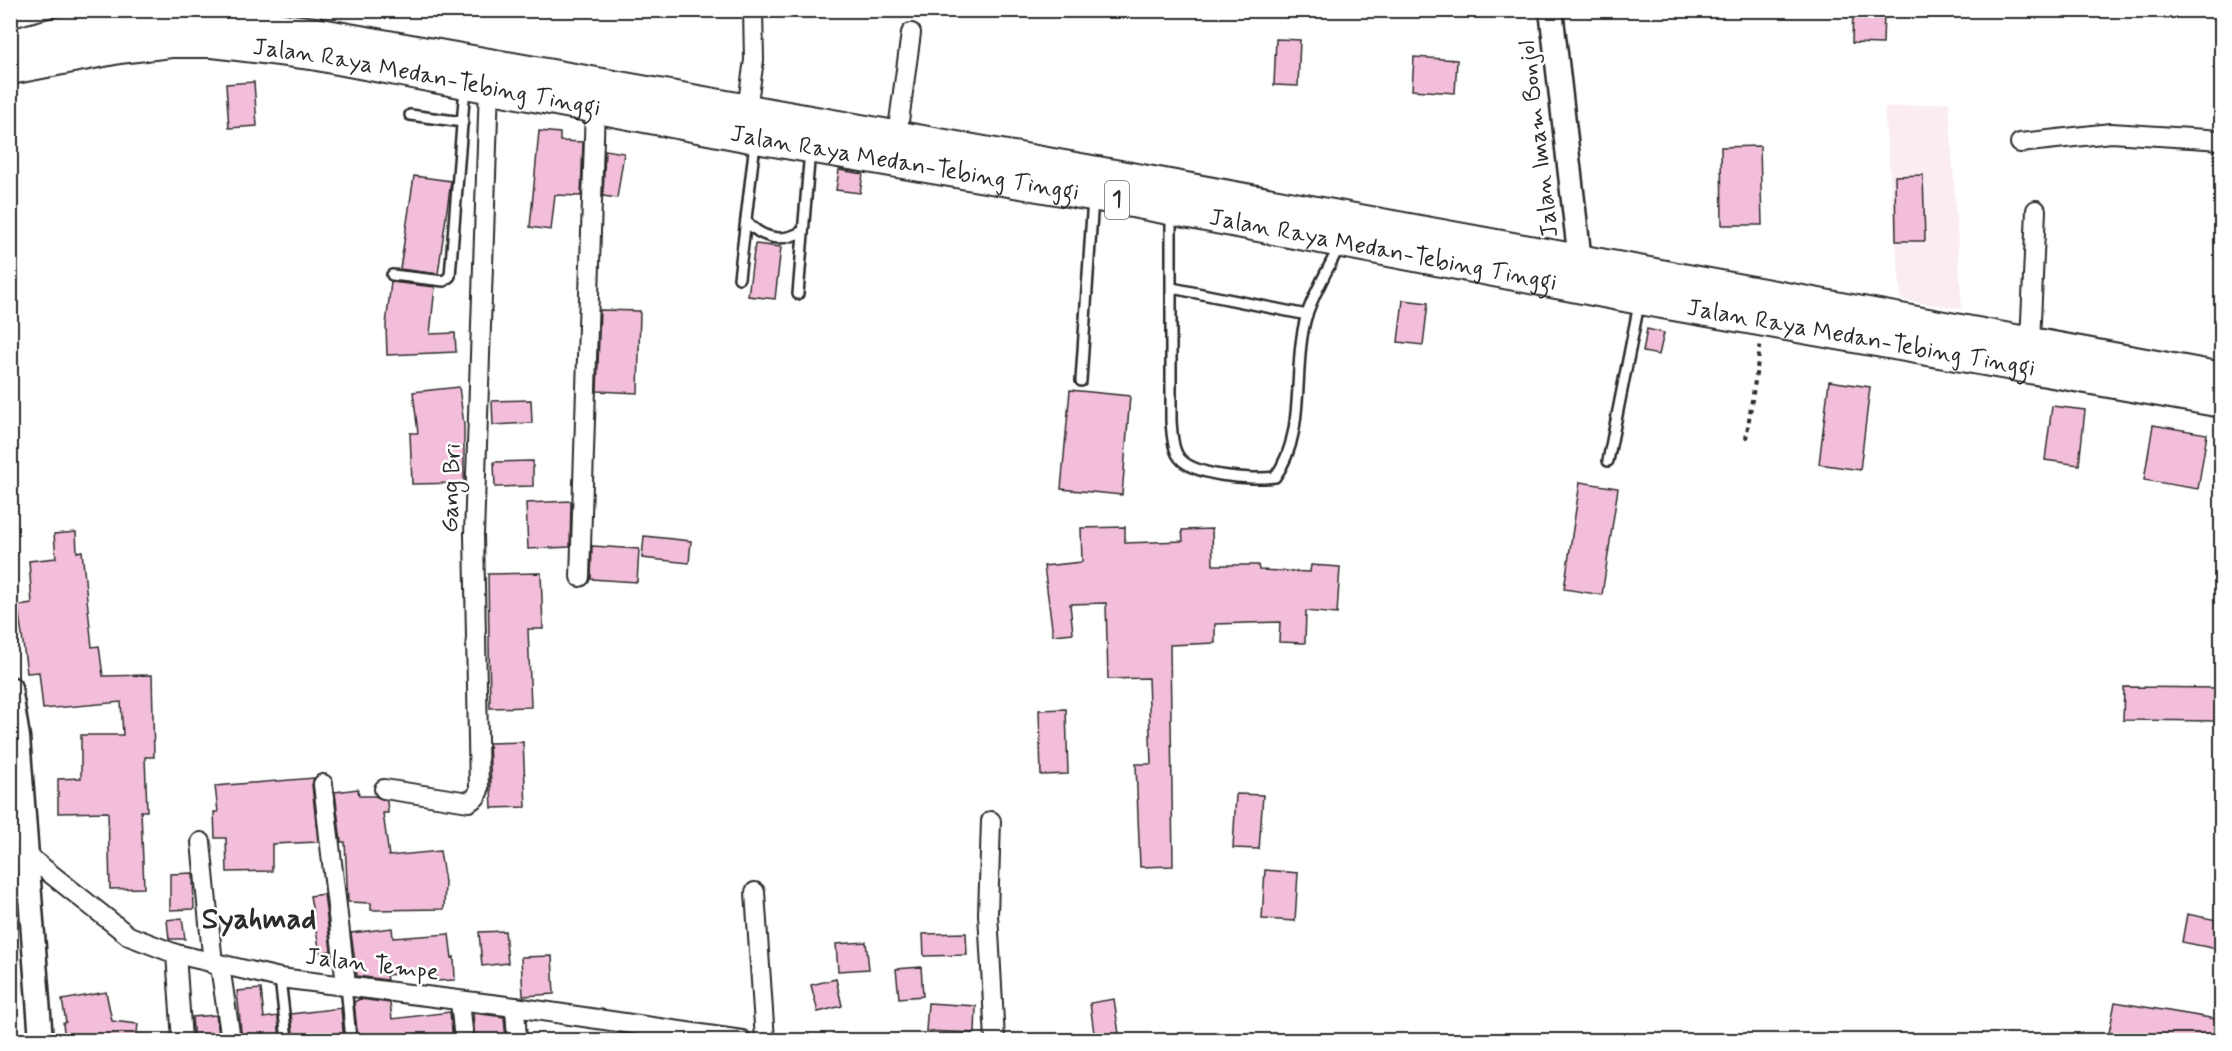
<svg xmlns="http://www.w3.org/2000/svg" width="2232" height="1051" viewBox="0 0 2232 1051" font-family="Mynerve,sans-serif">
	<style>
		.built { fill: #fbecf4 }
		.building { fill: #f3bed9; stroke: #2b2b2b; stroke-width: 1.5 }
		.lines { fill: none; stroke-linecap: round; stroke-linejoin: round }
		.service-casing { stroke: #2b2b2b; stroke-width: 14 }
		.minor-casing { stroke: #2b2b2b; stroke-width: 22 }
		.tertiary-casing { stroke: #2b2b2b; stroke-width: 27 }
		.trunk-casing { stroke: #2b2b2b; stroke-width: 34 }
		.path { stroke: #2b2b2b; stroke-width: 4; stroke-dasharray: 4.5 4.5; stroke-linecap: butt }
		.service { stroke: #fff; stroke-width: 9 }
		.minor { stroke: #fff; stroke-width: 18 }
		.tertiary { stroke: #fff; stroke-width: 22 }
		.trunk { stroke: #fff; stroke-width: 30 }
		.labels { text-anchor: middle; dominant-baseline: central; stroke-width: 5; stroke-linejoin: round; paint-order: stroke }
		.shield { fill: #fff; stroke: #6b6b6b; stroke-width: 1.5 }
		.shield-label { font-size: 22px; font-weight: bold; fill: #2b2b2b }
		.street-label { font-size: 24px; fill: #2b2b2b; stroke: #fff }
		.district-label { font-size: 30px; font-weight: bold; fill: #2b2b2b; stroke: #fff }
	</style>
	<rect width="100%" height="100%" fill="#fff"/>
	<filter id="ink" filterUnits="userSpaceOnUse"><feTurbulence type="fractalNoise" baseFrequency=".0167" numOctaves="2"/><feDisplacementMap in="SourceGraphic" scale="12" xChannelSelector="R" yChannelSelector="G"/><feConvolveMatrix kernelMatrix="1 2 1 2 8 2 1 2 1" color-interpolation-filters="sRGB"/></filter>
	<g filter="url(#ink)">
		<polygon class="built" points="1949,102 1962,309 1901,300 1884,108"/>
		<g class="building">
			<polygon points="1853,10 1884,10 1883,44 1852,43"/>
			<polygon points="1276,39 1300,40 1298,86 1274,85"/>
			<polygon points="1414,57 1457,60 1455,93 1412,90"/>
			<polygon points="254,82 257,126 229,128 226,84"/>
			<polygon points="539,131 560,133 560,141 583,142 581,196 555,195 551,230 530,227"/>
			<polygon points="1760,146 1762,225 1722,225 1721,147"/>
			<polygon points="605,150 624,153 617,198 603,196"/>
			<polygon points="839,170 863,174 860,193 836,190"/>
			<polygon points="1923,175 1925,241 1896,241 1895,176"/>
			<polygon points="414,176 451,181 438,274 400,269"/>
			<polygon points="755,244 781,247 775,299 748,296"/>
			<polygon points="391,282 435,287 430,334 455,333 456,352 387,355 386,325"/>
			<polygon points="1403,300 1428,303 1423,345 1398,342"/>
			<polygon points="600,310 640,311 638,393 597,391"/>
			<polygon points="1647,329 1664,333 1659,355 1643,352"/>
			<polygon points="1829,381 1870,387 1860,470 1819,464"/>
			<polygon points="459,387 464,425 464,483 412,484 410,433 418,433 413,392"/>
			<polygon points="1070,390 1130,396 1122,495 1061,489"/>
			<polygon points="531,400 532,423 493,425 492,401"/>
			<polygon points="2052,406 2085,410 2079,465 2045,460"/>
			<polygon points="2153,425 2207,434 2198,489 2144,480"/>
			<polygon points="533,461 533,486 495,487 494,462"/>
			<polygon points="1580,482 1618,488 1602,595 1564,589"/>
			<polygon points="571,501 570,547 528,549 526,503"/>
			<polygon points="1125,527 1125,543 1183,541 1182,530 1212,529 1213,565 1258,565 1259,570 1310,572 1311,565 1340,567 1337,614 1306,611 1305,643 1279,642 1280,622 1215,624 1215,643 1170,645 1173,866 1140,867 1136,764 1151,764 1148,678 1108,679 1106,603 1070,604 1073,633 1053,635 1044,566 1082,562 1081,528"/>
			<polygon points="76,532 77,552 82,551 92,647 99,646 103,676 152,675 154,757 145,757 147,811 141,811 144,888 110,889 108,812 58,813 58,779 81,778 81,735 123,735 121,702 43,709 39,672 27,673 18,606 32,604 29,561 56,558 54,534"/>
			<polygon points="644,536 691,541 689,563 642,558"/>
			<polygon points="592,546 639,549 637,582 591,579"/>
			<polygon points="541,573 543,629 528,629 531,707 490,708 488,574"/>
			<polygon points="2124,687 2220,688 2219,721 2123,720"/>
			<polygon points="1066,709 1068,774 1041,775 1039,710"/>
			<polygon points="523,742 526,807 492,808 489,743"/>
			<polygon points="314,778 312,785 318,842 272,844 272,871 227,872 226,838 215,838 214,812 218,812 215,786"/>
			<polygon points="358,789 359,796 375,796 387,801 388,813 383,813 389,856 440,851 445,882 444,909 371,910 371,903 348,902 345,842 341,842 335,792"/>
			<polygon points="1236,794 1263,795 1259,849 1233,848"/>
			<polygon points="1265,870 1298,873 1295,921 1262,919"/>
			<polygon points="193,873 194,909 170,910 170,874"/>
			<polygon points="324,894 331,951 320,953 310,896"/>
			<polygon points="2187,914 2222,921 2222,950 2182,942"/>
			<polygon points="182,918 185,939 169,939 167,920"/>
			<polygon points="392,928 393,938 449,934 452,958 454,957 455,980 436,981 436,971 386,975 387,980 357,976 351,933"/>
			<polygon points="505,931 508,963 482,966 479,932"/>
			<polygon points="966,933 967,955 924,956 923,934"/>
			<polygon points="866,942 869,969 838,971 836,944"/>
			<polygon points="552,956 554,994 523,996 521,957"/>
			<polygon points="921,967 923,996 899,998 896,969"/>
			<polygon points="836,979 842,1006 818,1012 811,985"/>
			<polygon points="261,989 264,1018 278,1016 280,1041 242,1041 237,991"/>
			<polygon points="106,992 112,1021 138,1024 136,1041 65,1041 63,1023 66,1022 62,1000"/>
			<polygon points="360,999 390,1003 392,1019 450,1012 453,1041 358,1041 354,1002"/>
			<polygon points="1114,999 1120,1041 1095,1041 1090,1003"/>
			<polygon points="2115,1002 2222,1020 2222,1041 2150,1041 2109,1033"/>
			<polygon points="928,1003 976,1006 975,1033 926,1031"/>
			<polygon points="341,1008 344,1041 294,1041 291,1014"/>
			<polygon points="473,1013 504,1017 506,1041 475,1041"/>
			<polygon points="216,1015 220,1041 194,1041 192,1017"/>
		</g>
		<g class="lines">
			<g class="service-casing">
				<g id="service">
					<polyline points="410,115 463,122"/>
					<path d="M1171,213v208c1,11 1,24 6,33 11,23 77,26 98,23 33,-45 16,-111 32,-163 8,-23 21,-45 32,-67"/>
					<path d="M746,221c16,18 36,22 57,10"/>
					<polyline points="392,275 444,281 450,276 465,87"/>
					<polyline points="739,278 755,143"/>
					<polyline points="1172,288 1307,315"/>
					<polyline points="798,294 810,150"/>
					<polyline points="1081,381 1093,198"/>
					<polyline points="1608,461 1639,304"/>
					<polyline points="280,978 287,1040"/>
					<polyline points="346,985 351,1040"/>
				</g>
			</g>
			<g class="minor-casing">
				<g id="minor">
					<polyline points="747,109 754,60 753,10"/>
					<polyline points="897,136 911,33"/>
					<polyline points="2020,143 2111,133 2222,140"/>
					<polyline points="2030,343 2036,210"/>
					<polyline points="580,577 595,107"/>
					<polyline points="323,784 346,985"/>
					<polyline points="384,789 469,802 476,797 479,790 474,535 489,86"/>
					<polyline points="991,821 988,914 995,1040"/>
					<polyline points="201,842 213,964"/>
					<polyline points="27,855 129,936 176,954 280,978 515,1007 742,1040"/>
					<polyline points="755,892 765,1040"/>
					<polyline points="176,954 182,1040"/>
					<polyline points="220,966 231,1040"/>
					<polyline points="460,1001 464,1040"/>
					<polyline points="515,1007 517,1040"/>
				</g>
			</g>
			<g class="tertiary-casing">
				<g id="tertiary">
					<polyline points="1551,10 1580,261"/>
					<polyline points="10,688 18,737 41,1040"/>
				</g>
			</g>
			<g class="trunk-casing">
				<g id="trunk">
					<path d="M10,46c55,-19 119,-28 177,-27 42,1 85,9 128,14l816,145 1091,200"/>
					<path id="s1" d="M10,69l109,-21 52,-6h42l99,12 444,84 371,63 513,98 582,103"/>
				</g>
			</g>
			<polyline class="path" points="1746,439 1761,342"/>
			<use href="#service" class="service"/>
			<use href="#minor" class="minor"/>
			<use href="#tertiary" class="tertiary"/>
			<use href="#trunk" class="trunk"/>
		</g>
	</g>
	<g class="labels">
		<rect class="shield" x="1105" y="181" width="24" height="38" rx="4.5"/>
		<g class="shield-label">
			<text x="1117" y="200">1</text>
		</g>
		<g class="street-label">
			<text stroke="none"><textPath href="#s1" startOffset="422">Jalan Raya Medan-Tebing Tinggi</textPath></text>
			<text transform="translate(1539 139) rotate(-97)">Jalan Imam Bonjol</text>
			<text stroke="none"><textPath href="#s1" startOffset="908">Jalan Raya Medan-Tebing Tinggi</textPath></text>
			<text stroke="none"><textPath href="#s1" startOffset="1394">Jalan Raya Medan-Tebing Tinggi</textPath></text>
			<text stroke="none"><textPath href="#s1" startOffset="1880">Jalan Raya Medan-Tebing Tinggi</textPath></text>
			<text transform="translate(452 488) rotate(-88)">Gang Bri</text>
			<text transform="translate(372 965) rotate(7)">Jalan Tempe</text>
		</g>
		<g class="district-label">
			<text x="259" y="919">Syahmad</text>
		</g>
	</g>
	<rect width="2232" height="1051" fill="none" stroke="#fff" stroke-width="36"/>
	<rect x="18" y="18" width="2196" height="1015" fill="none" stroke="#2b2b2b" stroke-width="2" filter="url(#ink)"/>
</svg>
